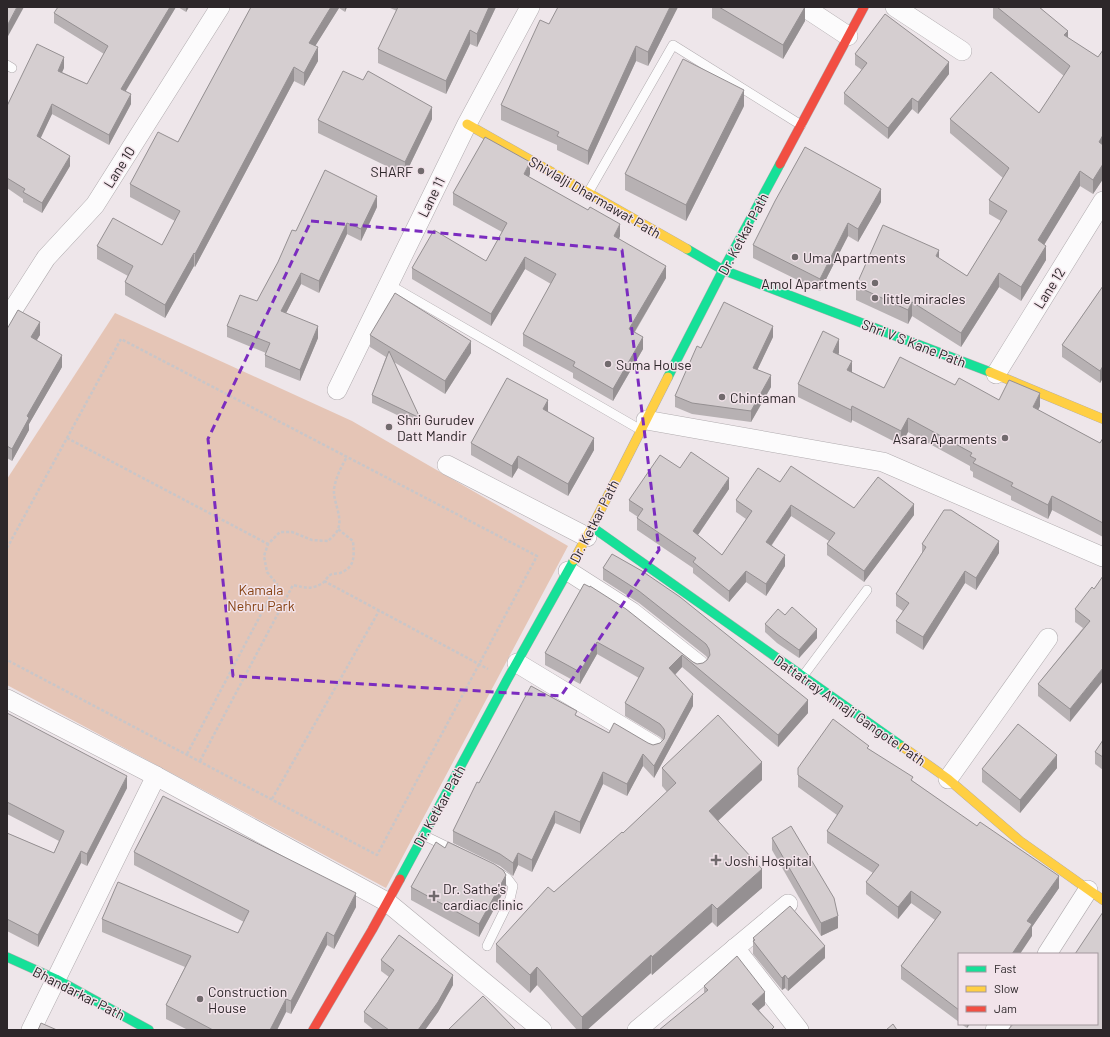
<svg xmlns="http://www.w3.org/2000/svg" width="1110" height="1037" viewBox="0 0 1110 1037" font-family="Barlow,sans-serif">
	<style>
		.green { fill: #e5c5b6 }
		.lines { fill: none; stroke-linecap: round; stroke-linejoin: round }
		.lane-casing { stroke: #b0abae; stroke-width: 10 }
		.street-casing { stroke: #b0abae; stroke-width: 20 }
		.fast-casing { stroke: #b0abae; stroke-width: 10 }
		.slow-casing { stroke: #b0abae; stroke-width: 10 }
		.jam-casing { stroke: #b0abae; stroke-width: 10 }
		.path { stroke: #c9c6c8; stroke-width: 2.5; stroke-dasharray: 3 2; stroke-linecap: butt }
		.lane { stroke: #fcfbfc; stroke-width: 9 }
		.street { stroke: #fcfbfc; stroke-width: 19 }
		.fast { stroke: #16e098; stroke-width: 9 }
		.slow { stroke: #ffcf43; stroke-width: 9 }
		.jam { stroke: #f24e42; stroke-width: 9 }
		.wall { fill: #b7b1b3 }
		.shaded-wall { fill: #959092 }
		.building { fill: #d5ced0; stroke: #959092 }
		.marked { fill: none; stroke: #7b2cbf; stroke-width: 3; stroke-dasharray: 8 5; stroke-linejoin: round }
		.poi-dot { fill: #716a6d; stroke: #f2e3ea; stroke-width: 1.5 }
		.labels { text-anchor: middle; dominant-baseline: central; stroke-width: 3; stroke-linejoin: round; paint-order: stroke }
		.street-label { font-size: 14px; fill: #2d272a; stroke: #f2e3ea }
		.poi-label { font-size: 14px; fill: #2d272a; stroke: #f2e3ea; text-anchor: start }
		.park-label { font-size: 14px; fill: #864212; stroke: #f2e3ea }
	</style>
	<rect width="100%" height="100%" fill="#eee6ea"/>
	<polygon class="green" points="115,313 352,421 568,546 386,888 7,685 7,479"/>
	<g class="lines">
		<g class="lane-casing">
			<g id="lane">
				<polyline points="7,65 12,68"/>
				<polyline points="588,193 673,45 801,125"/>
				<polyline points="388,284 641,430"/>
				<polyline points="803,676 867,590"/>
				<polyline points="423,835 456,851"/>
				<polyline points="487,946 510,899 513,886 507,878 496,871"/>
			</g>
		</g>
		<g class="street-casing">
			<g id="street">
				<polyline points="804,7 848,36"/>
				<polyline points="895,7 962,51"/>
				<polyline points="7,319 46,258 95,205 220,7"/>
				<polyline points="996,374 1103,201"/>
				<polyline points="337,390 467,124 530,7"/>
				<polyline points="646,420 883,462 1103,557"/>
				<polyline points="447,465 587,537"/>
				<polyline points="568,571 632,612 699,665"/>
				<polyline points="517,663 654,746"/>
				<polyline points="7,699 156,776 387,902 542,1030"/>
				<polyline points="948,779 1048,638"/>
				<polyline points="735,948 799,1030"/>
				<polyline points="1047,954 1088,890"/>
				<polyline points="31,1030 156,776"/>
				<polyline points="637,1030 788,904"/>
				<polyline points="995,1030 1001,1024"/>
			</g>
		</g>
		<g class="fast-casing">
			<g id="fast">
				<polyline points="687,249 723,270 990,372"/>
				<polyline points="668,377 723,270 780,164"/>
				<polyline points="592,527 903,747"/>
				<polyline points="400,879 507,680 574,560"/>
				<polyline points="7,957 56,979 149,1030"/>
			</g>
		</g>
		<g class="slow-casing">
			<g id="slow">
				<polyline points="467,124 687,249"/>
				<polyline points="990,372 1103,419"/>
				<polyline points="574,560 592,527 668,377"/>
				<polyline points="903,747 948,779 1020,841 1103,900"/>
			</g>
		</g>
		<g class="jam-casing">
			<g id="jam">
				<polyline points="780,164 864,7"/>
				<polyline points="313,1030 372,930 400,879"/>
			</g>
		</g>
		<g class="path">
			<polyline points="67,438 268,544"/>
			<polyline points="7,548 121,339 537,556 377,855 7,660"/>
			<polyline points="324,581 488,669"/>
			<path d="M187,754l90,-170 -10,-12 -3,-16 4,-12 12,-12h12l20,8 16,1c3,-3 9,-8 10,-12 5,-12 -5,-27 -4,-40 2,-12 7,-22 13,-32"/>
			<path d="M200,761l93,-176c13,3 20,5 31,-3 2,-2 4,-6 6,-7 3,-2 7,-1 10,-2 16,-6 14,-18 13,-32l-15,-12"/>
			<polyline points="272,799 379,611"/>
		</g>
		<use href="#lane" class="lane"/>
		<use href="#street" class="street"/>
		<use href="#fast" class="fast"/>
		<use href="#slow" class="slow"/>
		<use href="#jam" class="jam"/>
	</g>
	<g class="wall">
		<polygon points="176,7 125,91 131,104 109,145 52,114 40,138 70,166 42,213 23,202 23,199 7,188 7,106 64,68 62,72 87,84 104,54 54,23 54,13"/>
		<polygon points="178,7 189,7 186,12"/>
		<polygon points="251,7 347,7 345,12 339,8 315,46 318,61 304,86 294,81 195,267 194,266 165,318 125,295 125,282 128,276 97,259 97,246 162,245 175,221 130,197 130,184 178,142"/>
		<polygon points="390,7 496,7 477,47 470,44 446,94 378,63 378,49 397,11 390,8"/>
		<polygon points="678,7 648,66 636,61 588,165 557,150 557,145 501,120 501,105 549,24"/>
		<polygon points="712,7 805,7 805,21 783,59 712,18"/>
		<polygon points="993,7 1040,7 1068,38 1098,57 1103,50 1103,179 1093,194 1080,186 1044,244 1046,260 1021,301 999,287 961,347 912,316 908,324 856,300 856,286 939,258 967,276 1001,221 989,214 989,200 1003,178 950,133 950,119 1039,113 1064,76 993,18"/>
		<polygon points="855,54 949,74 918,114 912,109 888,139 844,104 844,93 862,70 855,65"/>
		<polygon points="744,106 686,221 625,190 625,174"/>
		<polygon points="432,119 405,175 318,133 318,120"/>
		<polygon points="530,174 529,177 620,236 619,239 666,278 635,332 643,349 613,401 573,378 573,373 523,346 523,334 551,284 525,269 491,326 412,279 412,268 486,261 502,232 453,205 453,193"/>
		<polygon points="881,202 858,242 848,236 820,291 753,258 753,245"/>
		<polygon points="377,207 361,241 347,234 319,293 301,284 286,313 318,338 300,381 265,367 265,355 266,353 227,337 227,326 257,301 296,231"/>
		<polygon points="1103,286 1103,378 1100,383 1062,357 1062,345"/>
		<polygon points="7,329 40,335 36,340 62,367 29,424 29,430 12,461 7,458"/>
		<polygon points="370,335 471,353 445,394 394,362 420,418 420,426 372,403 372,395 386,357 370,347"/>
		<polygon points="773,337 757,370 771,387 751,422 692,414 675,407 675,396 701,348"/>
		<polygon points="839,353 838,354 852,372 884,388 955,385 999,400 1040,406 1038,410 1100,443 1103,438 1103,537 1052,510 1048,519 1011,500 1011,496 973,477 973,472 970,470 970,466 908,432 901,445 852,420 851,423 798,397 798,384"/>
		<polygon points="548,412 594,450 568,496 518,468 512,478 471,455 471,443"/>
		<polygon points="680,468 729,489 698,535 722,555 746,519 736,512 736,500 780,482 854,508 914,515 864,582 827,555 827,544 829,541 791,516 772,545 785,566 766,596 746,582 729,602 693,573 693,568 637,530 637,518 638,517 629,511 629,500"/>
		<polygon points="922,544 999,553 976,590 965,583 923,650 896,633 896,621 903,611 896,606 896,594 922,553"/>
		<polygon points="612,554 808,713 778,747 682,667 675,675 693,706 654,778 643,766 627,796 603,784 580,834 555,823 532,872 518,865 513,876 500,866 453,843 453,831 479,783 577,716 609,733 653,745 660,743 663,740 660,737 625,716 625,703 639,678 597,654 580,684 545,665 545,653 584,584 693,662 697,664 703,663 708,659 706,656 639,603 603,580 603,568"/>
		<polygon points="1103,576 1070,722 1038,696 1038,684 1083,628 1075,622 1075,609 1094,589"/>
		<polygon points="785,615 817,638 799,658 777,643 765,632 765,624"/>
		<polygon points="7,713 127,788 87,866 81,863 38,947 7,931 7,833 54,853 59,841 7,814"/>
		<polygon points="1103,740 1103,770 1095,764 1095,752"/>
		<polygon points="869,749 1059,888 1032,927 1032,936 959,954 959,1022 901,979 901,966 935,920 911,903 898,919 866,894 866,882 873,873 827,843 827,831 837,815 798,787 798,768"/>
		<polygon points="662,768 762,780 718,821 762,888 717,927 712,922 652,975 651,973 587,1030 577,1030 537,985 530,993 496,962 496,944 554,892 623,833 667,792 662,786"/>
		<polygon points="1057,768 1020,813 982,782 982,769"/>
		<polygon points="772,838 838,928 821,936 772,850"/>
		<polygon points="445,848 506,887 479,937 411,900 411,887"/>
		<polygon points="134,852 356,907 334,949 327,945 291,1014 286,1012 277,1030 188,1030 166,1019 166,1005 185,967 102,932 102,919 238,933 244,922 134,865"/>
		<polygon points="753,938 825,958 788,991 785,988 782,990 753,954"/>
		<polygon points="381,960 453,985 438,1012 425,1030 374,1030 364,1022 364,1012 389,977 381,971"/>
		<polygon points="704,986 765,1005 759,1010 774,1030 704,992"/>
		<polygon points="961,1024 970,1024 967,1028"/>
	</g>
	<g class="shaded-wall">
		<polygon points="17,7 24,7 7,38 7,26"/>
		<polygon points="170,7 176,7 121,99 121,89"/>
		<polygon points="186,7 189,7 186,12"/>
		<polygon points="331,7 339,7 339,8 309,56 309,43"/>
		<polygon points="345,7 347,7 345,12"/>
		<polygon points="489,7 496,7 477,47 477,34"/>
		<polygon points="670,7 678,7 648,66 648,52"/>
		<polygon points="805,7 805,21 783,59 783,45"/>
		<polygon points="470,30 470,44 446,94 446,81"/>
		<polygon points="1068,31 1068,45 1064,35"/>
		<polygon points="636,46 636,61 588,165 588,151"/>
		<polygon points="318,47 318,61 304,86 304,73"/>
		<polygon points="64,57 64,68 58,81 58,71"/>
		<polygon points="949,62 949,74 918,114 918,102"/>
		<polygon points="294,67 294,81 195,267 195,254"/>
		<polygon points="744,90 744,106 686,221 686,205"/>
		<polygon points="131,94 131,104 109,145 109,135"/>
		<polygon points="912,98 912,109 888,139 888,128"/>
		<polygon points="52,104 52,114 37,146 37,136"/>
		<polygon points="432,107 432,119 405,175 405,162"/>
		<polygon points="1103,135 1103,150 1099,142"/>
		<polygon points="70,156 70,166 42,213 42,203"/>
		<polygon points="530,162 530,174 524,186 524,174"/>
		<polygon points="1103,164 1103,179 1093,194 1093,180"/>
		<polygon points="1080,171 1080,186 1038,255 1038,240"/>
		<polygon points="881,189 881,202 858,242 858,229"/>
		<polygon points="377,196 377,207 361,241 361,229"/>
		<polygon points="347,223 347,234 319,293 319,281"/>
		<polygon points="848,223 848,236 820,291 820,279"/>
		<polygon points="620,224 620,236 614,248 614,236"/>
		<polygon points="1046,246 1046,260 1021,301 1021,287"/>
		<polygon points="939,250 939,264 936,256"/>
		<polygon points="194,253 194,266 165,318 165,305"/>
		<polygon points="525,257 525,269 491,326 491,314"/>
		<polygon points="666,266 666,278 629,341 629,329"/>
		<polygon points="301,273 301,284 281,323 281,311"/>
		<polygon points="999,273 999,287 961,347 961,333"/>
		<polygon points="912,302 912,316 908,324 908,310"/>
		<polygon points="40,322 40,335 31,350 31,337"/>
		<polygon points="318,326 318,338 300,381 300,370"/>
		<polygon points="773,326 773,337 753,379 753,368"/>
		<polygon points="643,337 643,349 613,401 613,389"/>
		<polygon points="839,339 839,353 833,365 833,352"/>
		<polygon points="471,341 471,353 445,394 445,381"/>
		<polygon points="62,355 62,367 29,424 29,430 12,461 12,449 27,416"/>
		<polygon points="852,361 852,375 847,370"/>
		<polygon points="1103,366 1103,378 1100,383 1100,371"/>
		<polygon points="771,375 771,387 751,422 751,411"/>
		<polygon points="1040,393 1040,406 1033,421 1033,407"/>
		<polygon points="548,400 548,413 543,409"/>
		<polygon points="852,406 852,420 851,423 851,410"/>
		<polygon points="908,418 908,432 901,445 901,431"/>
		<polygon points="594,438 594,450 568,496 568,484"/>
		<polygon points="518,456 518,468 512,478 512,466"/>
		<polygon points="729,478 729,489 693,542 693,531"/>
		<polygon points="1052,496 1052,510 1048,519 1048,505"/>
		<polygon points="914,504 914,515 864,582 864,571"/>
		<polygon points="791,505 791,516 766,553 766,542"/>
		<polygon points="999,541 999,553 976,590 976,578"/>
		<polygon points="785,555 785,566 766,596 766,584"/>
		<polygon points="746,571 746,582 729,602 729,591"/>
		<polygon points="965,571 965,583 923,650 923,637"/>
		<polygon points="817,629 817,638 799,658 799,650"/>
		<polygon points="597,642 597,654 580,684 580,672"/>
		<polygon points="682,655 682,667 669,681 669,668"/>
		<polygon points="1103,668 1103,681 1070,722 1070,709"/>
		<polygon points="693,694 693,706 654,778 654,766"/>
		<polygon points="808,700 808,713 778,747 778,735"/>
		<polygon points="643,754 643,766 627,796 627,784"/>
		<polygon points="1057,755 1057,768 1020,813 1020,800"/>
		<polygon points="762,762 762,780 709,829 709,811"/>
		<polygon points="603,772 603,784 580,834 580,822"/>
		<polygon points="127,776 127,788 87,866 87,854"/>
		<polygon points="555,811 555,823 532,872 532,860"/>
		<polygon points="81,851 81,863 38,947 38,935"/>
		<polygon points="518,853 518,865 513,876 513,863"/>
		<polygon points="762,869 762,888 717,927 717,909"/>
		<polygon points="506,875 506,887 479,937 479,924"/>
		<polygon points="1059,876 1059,888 1032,927 1032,936 1020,954 1012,954 1027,921"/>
		<polygon points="911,891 911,903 898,919 898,907"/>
		<polygon points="356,893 356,907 334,949 334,936"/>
		<polygon points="712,904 712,922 652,975 652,957"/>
		<polygon points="838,916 838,928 821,936 821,923"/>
		<polygon points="327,932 327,945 291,1014 291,1001"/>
		<polygon points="825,946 825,958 788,991 788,979"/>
		<polygon points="651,955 651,973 587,1030 582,1030 582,1017"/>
		<polygon points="537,967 537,985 530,993 530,975"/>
		<polygon points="453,975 453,985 438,1012 425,1030 418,1030"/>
		<polygon points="785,975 785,988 782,990 782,978"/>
		<polygon points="765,992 765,1005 752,1016 752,1004"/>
		<polygon points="286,999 286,1012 277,1030 270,1030"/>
		<polygon points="967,1024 970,1024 967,1028"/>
	</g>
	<g class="building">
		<polygon points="7,7 17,7 7,26"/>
		<polygon points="58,7 170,7 121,89 131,94 109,135 52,104 37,136 70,156 42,203 23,192 25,189 7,178 7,106 37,44 64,57 58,71 87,84 108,46 54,13"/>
		<polygon points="251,7 331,7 309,43 318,47 304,73 294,67 195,254 194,253 165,305 125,282 133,266 97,246 113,218 162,245 180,211 130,184 158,132 178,142"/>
		<polygon points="398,7 489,7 477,34 470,30 446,81 378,49"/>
		<polygon points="558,7 670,7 648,52 636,46 588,151 557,136 559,132 501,105 540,20 549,24"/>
		<polygon points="719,7 805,7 783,45"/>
		<polygon points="997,7 1039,7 1068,31 1064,35 1098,57 1103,50 1103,135 1099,142 1103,145 1103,164 1093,180 1080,171 1038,240 1046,246 1021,287 999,273 961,333 912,302 908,310 856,286 883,225 939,250 936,256 967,276 1007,211 989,200 1009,168 950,119 991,72 1039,113 1070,66"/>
		<polygon points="885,14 949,62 918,102 912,98 888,128 844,93 867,63 855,54"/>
		<polygon points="683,59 744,90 686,205 625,174"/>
		<polygon points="343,71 363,80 368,71 432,107 405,162 318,120"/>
		<polygon points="485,137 530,162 524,174 588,210 590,207 620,224 614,236 666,266 629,329 643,337 613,389 573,366 575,362 523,334 556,274 525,257 491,314 412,268 434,230 486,261 507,223 453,193"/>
		<polygon points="805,147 881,189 858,229 848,223 820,279 753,245 775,201"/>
		<polygon points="325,170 377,196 361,229 347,223 319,281 301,273 281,311 318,326 300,370 265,355 270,343 227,326 240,295 257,301 278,262 292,230 296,231"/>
		<polygon points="1103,286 1103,366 1100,371 1062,345"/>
		<polygon points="395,293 471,341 445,381 370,335"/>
		<polygon points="724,302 773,326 753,368 771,375 751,411 692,403 675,396 697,346 701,348"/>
		<polygon points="18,310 40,322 31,337 62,355 27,416 29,418 12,449 7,446 7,329"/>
		<polygon points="823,331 839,339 833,352 852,361 847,370 884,388 900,357 955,385 959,378 999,400 1009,380 1040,393 1033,407 1100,443 1103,438 1103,523 1052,496 1048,505 1011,486 1013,483 973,463 976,459 970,456 972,453 908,418 901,431 852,406 851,410 798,384"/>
		<polygon points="389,351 420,418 372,395"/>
		<polygon points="507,378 548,400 543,409 594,438 568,484 518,456 512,466 471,443"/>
		<polygon points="691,452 729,478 693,531 722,555 752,511 736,500 758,468 780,482 791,466 854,508 878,477 914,504 864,571 827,544 835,533 791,505 766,542 785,555 766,584 746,571 729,591 693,562 696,558 637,518 643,509 629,500 660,455 680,468"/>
		<polygon points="944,510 951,510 999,541 976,578 965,571 923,637 896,621 909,603 896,594 926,547 922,544"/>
		<polygon points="612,554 642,571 680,597 808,700 778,735 682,655 669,668 693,694 654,766 643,754 627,784 603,772 580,822 555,811 532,860 518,853 513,863 500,854 453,831 477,782 479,783 531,686 577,711 575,715 609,733 614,723 648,743 653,745 660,743 664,739 665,734 664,729 660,724 625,703 644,668 597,642 580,672 545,653 584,584 590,587 590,586 626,609 693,662 697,664 703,663 707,660 710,655 709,649 706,644 639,591 603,568"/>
		<polygon points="1103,576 1103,668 1070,709 1038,684 1090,621 1075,609 1092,587 1094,589"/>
		<polygon points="792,607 817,629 799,650 777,634 765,624 778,609 785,615"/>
		<polygon points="7,713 127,776 87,854 81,851 38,935 7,919 7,833 54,853 64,831 7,802"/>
		<polygon points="718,715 762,762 709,811 762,869 717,909 712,904 652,957 651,955 582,1017 537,967 530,975 496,944 548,887 554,892 622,832 623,833 676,783 662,768"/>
		<polygon points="833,719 869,746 867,748 913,777 911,780 977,826 980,822 1059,876 1027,921 1032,924 1012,954 959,954 959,1010 901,966 941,912 911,891 898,907 866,882 879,865 827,831 843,806 798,775 798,768"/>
		<polygon points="1018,724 1057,755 1020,800 982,769"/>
		<polygon points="1103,740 1103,757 1095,752"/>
		<polygon points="163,796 356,893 334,936 327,932 291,1001 286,999 270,1030 213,1030 166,1005 191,956 102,919 118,882 238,933 249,911 134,852"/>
		<polygon points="791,826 834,898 838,916 821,923 772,838"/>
		<polygon points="436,842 445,848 448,842 494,864 503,870 506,875 479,924 411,887"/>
		<polygon points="790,906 825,946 788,979 785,975 782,978 753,941 755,940 753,938"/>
		<polygon points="1103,912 1103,1030 1008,1030 1013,1024 1097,1024 1097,954 1075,954"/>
		<polygon points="399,935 453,975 438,1002 418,1030 389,1030 364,1012 394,970 381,960"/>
		<polygon points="737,956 765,992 752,1004 774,1027 771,1030 659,1030 708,990 704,986"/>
		<polygon points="483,996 516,1030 448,1030"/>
		<polygon points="41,1023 57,1030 38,1030"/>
		<polygon points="893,1024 897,1030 886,1030"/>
	</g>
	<path class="marked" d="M311,221l311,29 37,300 -98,146 -328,-20 -25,-237z"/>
	<g class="poi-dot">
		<circle cx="421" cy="171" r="4"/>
		<circle cx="795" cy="257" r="4"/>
		<circle cx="875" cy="283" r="4"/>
		<circle cx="875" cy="298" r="4"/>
		<circle cx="608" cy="364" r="4"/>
		<circle cx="722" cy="397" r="4"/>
		<circle cx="389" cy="427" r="4"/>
		<circle cx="1005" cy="438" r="4"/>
		<path d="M714 854h4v4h4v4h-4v4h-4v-4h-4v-4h4z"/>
		<path d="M432 890h4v4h4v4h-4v4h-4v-4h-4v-4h4z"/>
		<circle cx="200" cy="999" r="4"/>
	</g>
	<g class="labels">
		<g class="street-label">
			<text transform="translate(119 167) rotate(-58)">Lane 10</text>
			<text transform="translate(431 197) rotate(-64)">Lane 11</text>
			<text transform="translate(595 197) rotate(30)">Shivlalji Dharmawat Path</text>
			<text transform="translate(743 234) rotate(-62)">Dr. Ketkar Path</text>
			<text transform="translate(1049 288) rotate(-58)">Lane 12</text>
			<text transform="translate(914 343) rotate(21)">Shri V S Kane Path</text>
			<text transform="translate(594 521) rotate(-63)">Dr. Ketkar Path</text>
			<text transform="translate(850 710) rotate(35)">Dattatray Annaji Gangote Path</text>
			<text transform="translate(439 806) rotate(-61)">Dr. Ketkar Path</text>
			<text transform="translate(79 993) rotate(27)">Bhandarkar Path</text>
		</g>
		<g class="poi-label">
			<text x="413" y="171" text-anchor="end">SHARF</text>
			<text x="803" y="257">Uma Apartments</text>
			<text x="867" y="283" text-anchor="end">Amol Apartments</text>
			<text x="883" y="298">little miracles</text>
			<text x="616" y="364">Suma House</text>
			<text x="730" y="397">Chintaman</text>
			<text x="397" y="419">Shri Gurudev<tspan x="397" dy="16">Datt Mandir</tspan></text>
			<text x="997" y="438" text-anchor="end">Asara Aparments</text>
			<text x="725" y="860">Joshi Hospital</text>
			<text x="443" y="888">Dr. Sathe's<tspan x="443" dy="16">cardiac clinic</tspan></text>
			<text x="208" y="991">Construction<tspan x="208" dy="16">House</tspan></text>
		</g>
		<g class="park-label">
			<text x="261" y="589">Kamala<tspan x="261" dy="16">Nehru Park</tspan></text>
		</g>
	</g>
	<rect width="1110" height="1037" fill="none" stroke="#2d272a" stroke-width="16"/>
	<rect x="958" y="953" width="140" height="72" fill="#f2e3ea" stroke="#a3989d"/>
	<rect x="966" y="966" width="20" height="6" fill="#16e098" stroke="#a3989d"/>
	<text x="994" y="973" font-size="12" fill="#2d272a">Fast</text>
	<rect x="966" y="986" width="20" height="6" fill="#ffcf43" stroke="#a3989d"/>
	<text x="994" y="993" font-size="12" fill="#2d272a">Slow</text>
	<rect x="966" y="1006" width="20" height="6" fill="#f24e42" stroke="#a3989d"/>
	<text x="994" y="1013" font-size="12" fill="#2d272a">Jam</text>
</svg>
